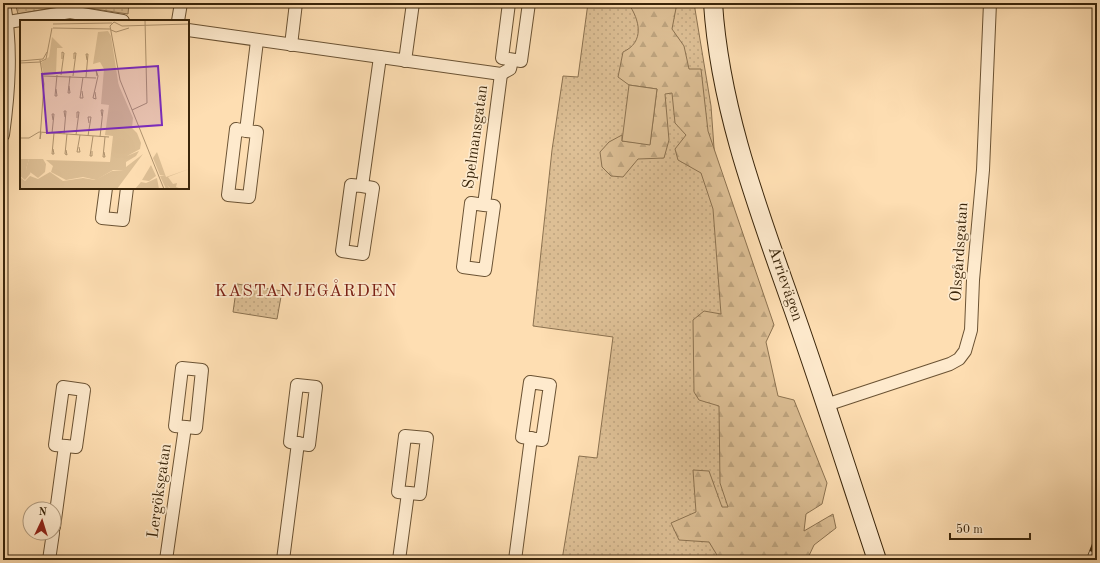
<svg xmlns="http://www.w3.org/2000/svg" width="1100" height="563" viewBox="0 0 1100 563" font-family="'Old Standard TT',serif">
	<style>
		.grass { fill: url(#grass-dots); stroke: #8c7250 }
		.forest { fill: url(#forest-firs); stroke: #8c7250 }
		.garden { fill: #ddbf95; stroke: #8c7250 }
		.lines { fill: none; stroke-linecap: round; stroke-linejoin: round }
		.street-casing { stroke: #6b5334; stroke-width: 14 }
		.secondary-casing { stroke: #3a250a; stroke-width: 20 }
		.street { stroke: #feeacd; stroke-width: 12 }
		.secondary { stroke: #feeacd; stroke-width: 18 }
		.rail-casing { stroke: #3a250a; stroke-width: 4.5 }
		.rail { stroke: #feeacd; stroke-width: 3; stroke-dasharray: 9; stroke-linecap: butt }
		.labels { text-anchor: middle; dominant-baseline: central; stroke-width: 3.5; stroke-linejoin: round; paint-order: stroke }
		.street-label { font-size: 16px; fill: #3a250a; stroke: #feeacd }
		.neighbourhood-label { font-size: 17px; letter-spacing: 1px; fill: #7a1f14; stroke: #feeacd }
		.inset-road { fill: none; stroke: #b0946f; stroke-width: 1 }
		.view { fill: #7b2cbf; fill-opacity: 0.15; stroke: #7b2cbf; stroke-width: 2 }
		.inset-edge { fill: none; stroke: #3a250a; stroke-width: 2 }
	</style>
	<defs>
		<pattern id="grass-dots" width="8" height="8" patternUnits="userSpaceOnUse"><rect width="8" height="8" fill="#ddbf95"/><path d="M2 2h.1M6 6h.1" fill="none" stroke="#bea47f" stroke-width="1.8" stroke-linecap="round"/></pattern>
		<pattern id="forest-firs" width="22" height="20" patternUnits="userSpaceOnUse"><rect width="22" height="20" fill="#ddbf95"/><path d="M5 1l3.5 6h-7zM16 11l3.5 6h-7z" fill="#bea47f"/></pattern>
	</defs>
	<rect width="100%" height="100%" fill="#fedeb2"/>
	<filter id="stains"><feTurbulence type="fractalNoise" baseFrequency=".005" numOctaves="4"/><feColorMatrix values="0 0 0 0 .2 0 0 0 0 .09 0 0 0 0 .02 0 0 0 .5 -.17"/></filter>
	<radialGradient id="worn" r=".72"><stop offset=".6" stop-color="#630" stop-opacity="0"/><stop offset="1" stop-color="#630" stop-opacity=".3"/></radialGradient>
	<g class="grass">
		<polygon points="15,3 129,3 128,14 68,5 18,14"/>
		<polygon points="588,3 694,3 711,106 732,398 738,560 562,560 579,456 597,458 613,337 533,326 552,150 563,76 578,77"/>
		<polygon points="237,284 282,291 277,319 233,312"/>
	</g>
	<path class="forest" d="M628,3h49l-5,26 12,17 5,23h12l7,62 66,194 -8,17 12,54 16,4 33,83 -5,21 -16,10 -2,17 29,-17 3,14 -22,17 -7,15h-87l-11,-18 -30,-2 -8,-17 25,-11 -3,-42 16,1 13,36h6l-8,-24 -1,-77 -20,-6 -5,-8 -1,-72 11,-9 17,3 -8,-105 -12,-36 -23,-13 -3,-11 11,-14 -11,-12 -3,-30 -7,1 4,46 -5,18 -26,1 -15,18 -12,-1 -9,-9 -2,-15 9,-10 13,-7v6l28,3 7,-55 -28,-4 -11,-8 5,-25c22,-10 17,-32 5,-49z"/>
	<polygon class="garden" points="629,85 657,89 650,145 622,141"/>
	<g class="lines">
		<g class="street-casing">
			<g id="street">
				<polyline points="509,3 502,58 521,61 529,3"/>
				<polyline points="178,21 181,3"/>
				<polyline points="8,22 70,12 123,21"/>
				<polyline points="188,30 501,74 510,69 512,60"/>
				<polyline points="291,45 296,3"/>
				<polyline points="405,61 413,3"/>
				<polyline points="246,131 257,132 249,197 228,195 236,129 246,131 257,41"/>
				<path d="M3,135c6,-44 9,-88 1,-132"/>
				<polyline points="362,186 373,188 363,254 342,251 351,185 362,186 380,57"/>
				<polyline points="106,188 102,218 123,220 127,188"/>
				<polyline points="484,205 494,206 485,270 463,267 471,203 484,205 501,74"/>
				<polygon points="182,368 202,370 196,428 175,426"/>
				<polygon points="530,382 550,385 542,440 522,437"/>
				<polygon points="297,385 316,387 309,445 290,442"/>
				<polygon points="63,387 84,390 76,447 55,445"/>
				<polyline points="826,405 950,364 959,359 965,351 971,330 973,280 983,170 990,3"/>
				<polygon points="405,436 427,438 420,494 398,492"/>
				<polyline points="54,527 65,446"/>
				<polyline points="49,560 53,533"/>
				<polyline points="166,560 185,427"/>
				<polyline points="283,560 298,443"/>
				<polyline points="399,560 408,493"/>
				<polyline points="515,560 531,438"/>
			</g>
		</g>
		<g class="secondary-casing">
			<path id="secondary" d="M713,3c7,109 47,211 83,314 28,80 54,162 81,243"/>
		</g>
		<use href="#street" class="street"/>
		<use href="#secondary" class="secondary"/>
		<g class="rail-casing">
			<g id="rail">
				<polyline points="1088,560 1097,537"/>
				<polyline points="1097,560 1097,559"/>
			</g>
		</g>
		<use href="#rail" class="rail"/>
	</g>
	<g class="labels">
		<g class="street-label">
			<text transform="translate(476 137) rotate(-82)">Spelmansgatan</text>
			<text transform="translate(960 252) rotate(-86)">Olsgårdsgatan</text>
			<text transform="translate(785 284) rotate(71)">Arrievägen</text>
			<text transform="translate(160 491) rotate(-82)">Lergöksgatan</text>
		</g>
		<g class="neighbourhood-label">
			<text x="306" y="291">KASTANJEGÅRDEN</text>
		</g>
	</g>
	<g transform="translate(20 20)">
		<rect width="169" height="169" fill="#fedeb2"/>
		<path d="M88,11l3,5 13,84 1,47 -1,3h-11l-17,10 -13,-3 -17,3 -15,-8 2,-6 -7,-6 64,2 3,-26 -8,-1 4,-30 -8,-1 3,-35 -4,-7 -7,2 5,-32zM32,17l11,11h-6l-1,26 -12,1 -3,-12 8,-6zM137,132l9,25 23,-8 -21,8 5,7 4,-1 -1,4 6,2h-11l-4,-4 3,4h-4l-6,-13h5l-5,-1 -7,-17zM0,139h9l-3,10 5,2 -1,3 -5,6 -5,-4z" fill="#ddbf95"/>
		<path d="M81,34l13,7 -1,11 20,46 -1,10 5,5 4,10 -1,6 -13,7 12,-5 -3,5 -10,6v5l17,-13 -26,35h-97v-12l5,4 5,-5 8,3 12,-7 13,9 20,-3 12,2 17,-9 12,-1 -1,-42 -6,-4 2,-6 3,1 -1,-8 -3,-1 1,-20 -5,-11 -1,6 -6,2 5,-9 -4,-1 1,-7 -9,-10zM131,145l5,11 -7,5 -7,-1zM137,158l2,11h-24l6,-7 5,1z" fill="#ddbf95"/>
		<path d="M9,139h14l3,5 -1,8 -7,6 -12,-9z" fill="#ddbf95"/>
		<path class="inset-road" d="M33,4l59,-1M33,8l57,1M91,10l5,2 13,-4M20,40l4,24 -4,55 1,-6M0,41l23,-2 4,-7M0,43l20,-1 6,-3 6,-31M41,55l3,-22 -2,-1v7M23,56l53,2M53,56l3,-23h-2v6M66,57l2,-23h-2l1,6M49,66l1,7h-2l2,-17M36,69l1,7h-2l2,-21M62,71l1,7h-3l3,-21M75,72l1,7 -3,-1 5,-22 -2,-6 1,6M112,90l15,-7 -2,-83M32,113l2,-19h-2l1,6M44,114l2,-23h-2l1,6M56,115l3,-23h-2v6M68,116l3,-19h-3l1,6M80,117l3,-27h-2l1,6M0,118h9l10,-6 70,5M59,127l1,5h-3l3,-17M33,129l1,5h-2l2,-21M46,130l1,5 -2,-1 2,-20M72,131v5h-2l3,-20M84,132l1,5h-2l2,-20M144,169l-44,-109 -10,-54 4,-4 8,4 67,-2"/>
		<path class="view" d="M138,46l4,59 -115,8 -5,-59z"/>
		<rect width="169" height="169" class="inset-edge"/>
	</g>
	<rect width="1100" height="563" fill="none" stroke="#fedeb2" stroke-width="16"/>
	<rect x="4" y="4" width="1092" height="555" fill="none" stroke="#3a250a" stroke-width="2"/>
	<rect x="8" y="8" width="1084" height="547" fill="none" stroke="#3a250a"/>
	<g transform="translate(42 521) rotate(4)"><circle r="19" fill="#feeacd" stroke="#b09b7f"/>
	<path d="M0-3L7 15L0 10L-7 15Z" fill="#8f2418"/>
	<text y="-6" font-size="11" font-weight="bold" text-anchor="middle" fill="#3a250a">N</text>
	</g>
	<path d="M950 533v6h80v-6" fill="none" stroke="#3a250a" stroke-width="2"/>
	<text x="956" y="533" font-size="12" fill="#3a250a" stroke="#feeacd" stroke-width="3" paint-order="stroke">50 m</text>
	<rect width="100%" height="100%" filter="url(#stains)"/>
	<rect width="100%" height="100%" fill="url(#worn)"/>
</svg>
